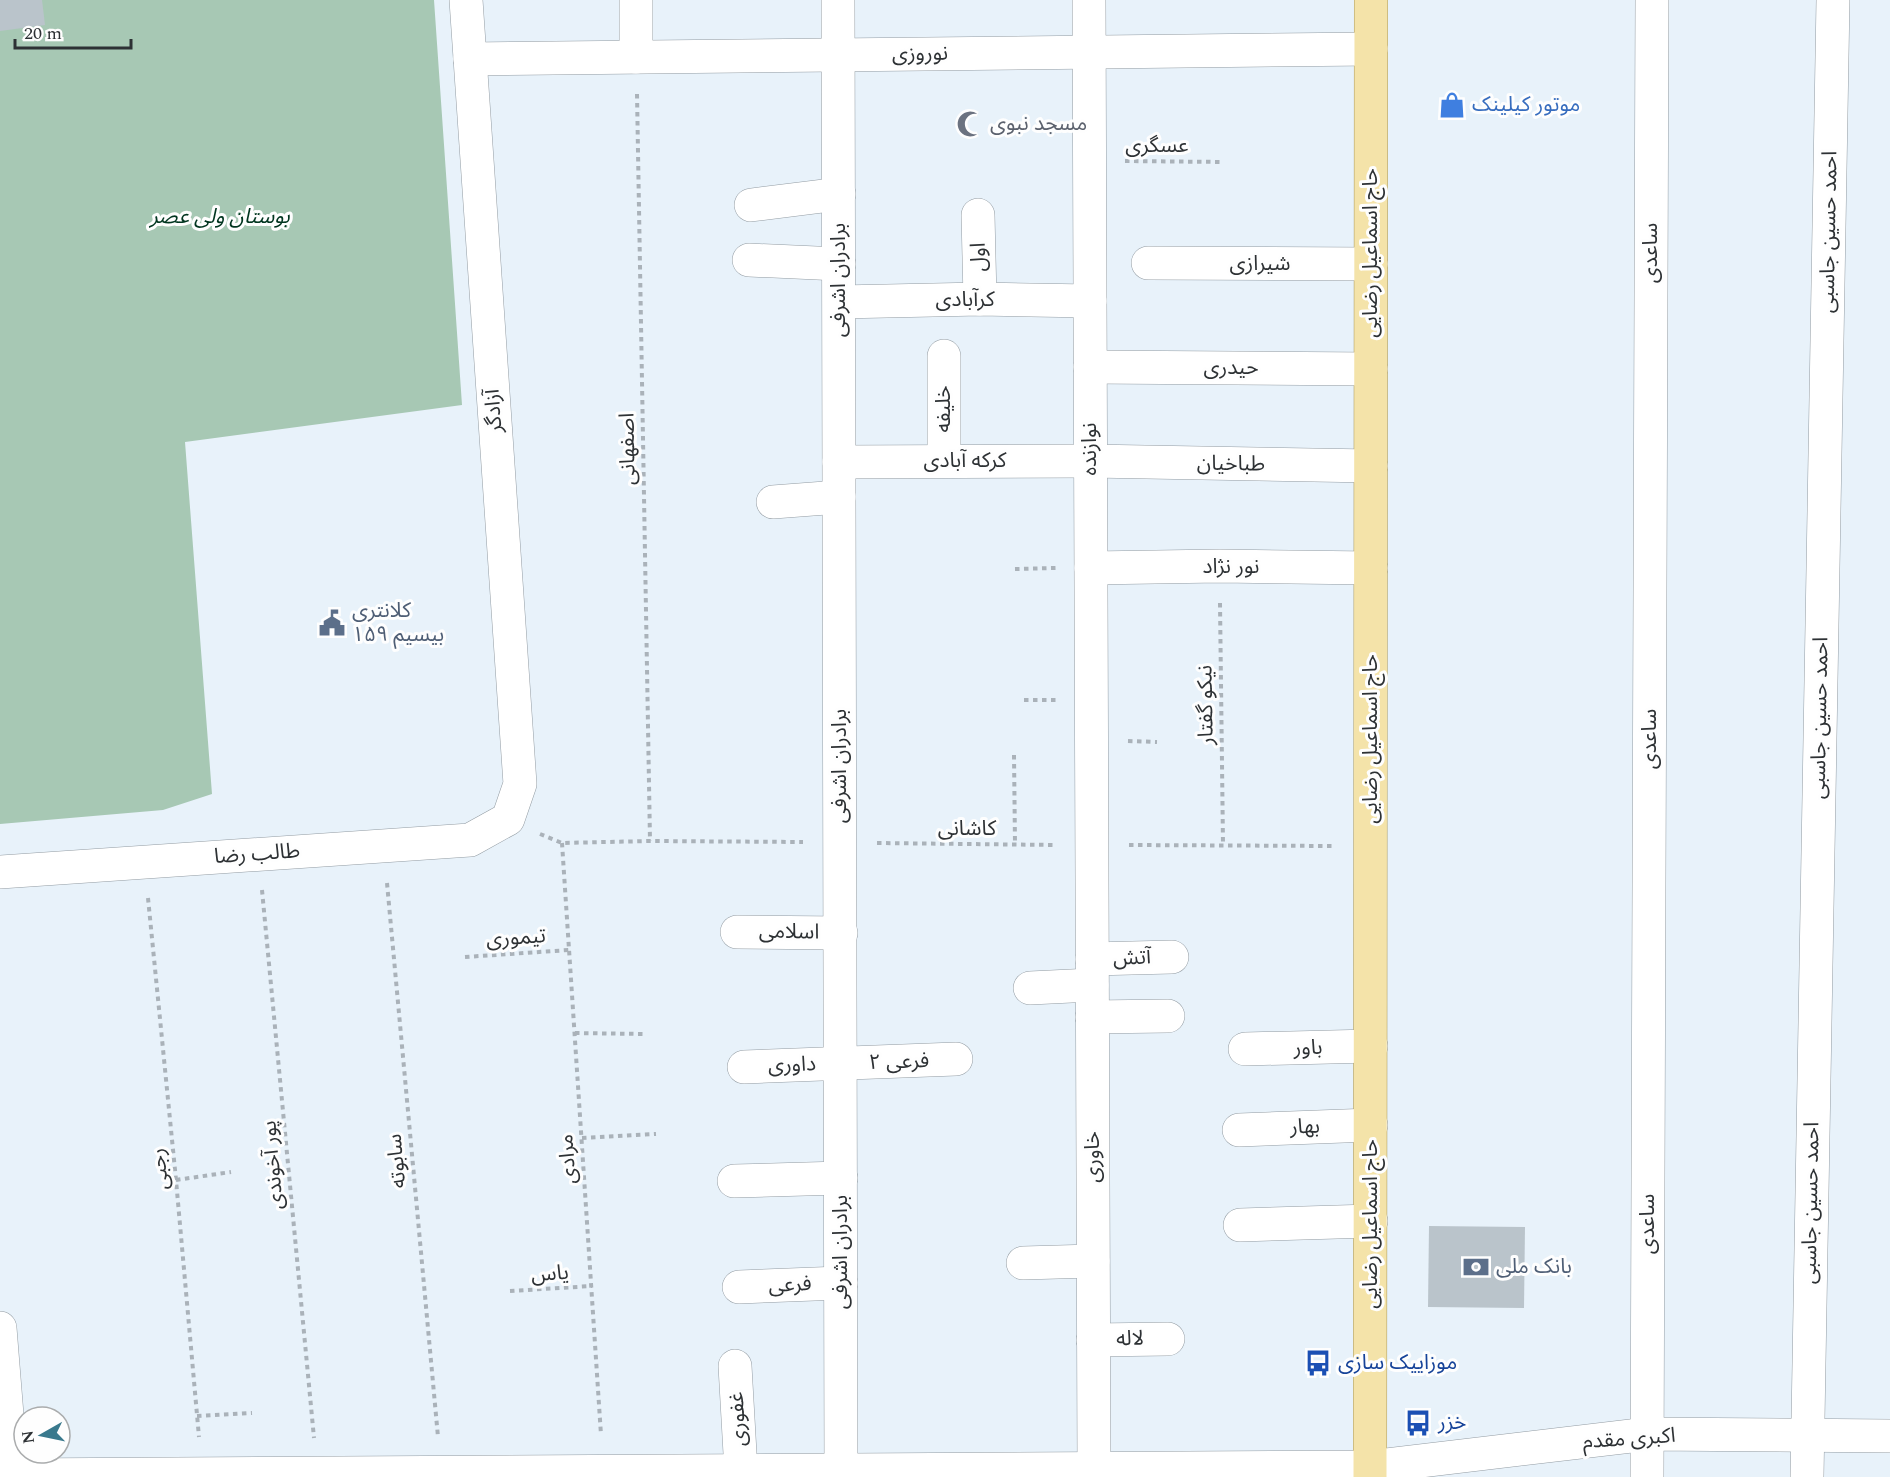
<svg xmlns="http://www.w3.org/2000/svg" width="1890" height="1477" viewBox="0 0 1890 1477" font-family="Spectral,'Noto Sans Arabic',serif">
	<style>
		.green { fill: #a7c8b4 }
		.building { fill: #bac4cb }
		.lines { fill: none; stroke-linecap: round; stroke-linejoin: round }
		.minor-casing { stroke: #939ca3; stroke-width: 34 }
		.major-casing { stroke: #aa995a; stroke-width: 34 }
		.path { stroke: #aab2b9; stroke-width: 4; stroke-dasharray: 4.5 4.5; stroke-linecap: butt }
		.minor { stroke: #fff; stroke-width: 33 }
		.major { stroke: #f4e3a9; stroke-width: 33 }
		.labels { text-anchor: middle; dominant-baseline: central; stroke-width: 6; stroke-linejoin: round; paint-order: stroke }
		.street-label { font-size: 21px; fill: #2d3134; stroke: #fefefe }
		.shop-label { font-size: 21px; fill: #366cbe; stroke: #fefefe; text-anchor: start }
		.worship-label { font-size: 21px; fill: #5b616d; stroke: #fefefe; text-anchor: start }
		.park-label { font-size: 21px; font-style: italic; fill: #00351f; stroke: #fefefe }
		.service-label { font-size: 21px; fill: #4e5e75; stroke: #fefefe; text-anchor: start }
		.transit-label { font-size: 21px; fill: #164399; stroke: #fefefe; text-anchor: start }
	</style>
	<rect width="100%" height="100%" fill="#e8f2fa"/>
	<polygon class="green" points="0,0 434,0 462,405 185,442 212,794 163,810 0,824"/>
	<g class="building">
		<polygon points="0,0 42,0 45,25 0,31"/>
		<polygon points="1429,1226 1525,1227 1524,1308 1428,1307"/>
	</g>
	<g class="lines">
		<g class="minor-casing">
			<g id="minor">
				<polyline points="636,0 636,57"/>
				<polyline points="838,0 841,1477"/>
				<polyline points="1089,0 1094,1469"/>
				<polyline points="470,59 1371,49"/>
				<polyline points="751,205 839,194"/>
				<polyline points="978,215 980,299"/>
				<polyline points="749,260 839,264"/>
				<polyline points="1148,263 1371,264"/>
				<polyline points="840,302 980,299 1090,301"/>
				<polyline points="1090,367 1371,369"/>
				<polyline points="944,461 944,356"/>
				<polyline points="839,462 1090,461 1371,466"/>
				<polyline points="773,502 839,497"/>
				<polyline points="1091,568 1220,566 1371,568"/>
				<polyline points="0,872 470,840 508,819 520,784 466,0"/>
				<polyline points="737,932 841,933"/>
				<polyline points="1092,959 1172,957"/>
				<polyline points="1030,988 1092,985"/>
				<polyline points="1092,1017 1168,1016"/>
				<polyline points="1245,1049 1371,1046"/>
				<polyline points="744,1067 956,1059"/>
				<polyline points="1239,1130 1371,1125"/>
				<polyline points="734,1181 841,1178"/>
				<polyline points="1240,1225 1371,1221"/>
				<polyline points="1023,1263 1093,1261"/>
				<polyline points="739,1287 841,1283"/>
				<polyline points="0,1328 12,1477"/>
				<polyline points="1093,1340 1168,1339"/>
				<polyline points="735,1366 741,1471"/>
				<polyline points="12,1475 1370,1467 1648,1434 1890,1436"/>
				<polyline points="1647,1477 1652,0"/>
				<polyline points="1807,1477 1833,0"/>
			</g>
		</g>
		<g class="major-casing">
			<polyline id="major" points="1370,1477 1371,0"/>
		</g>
		<g class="path">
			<polyline points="637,94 650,841"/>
			<polyline points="1125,161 1223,162"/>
			<polyline points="1015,569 1056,568"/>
			<polyline points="1220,603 1223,844"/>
			<polyline points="1024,700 1056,700"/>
			<polyline points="1128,741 1157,742"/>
			<polyline points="1014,755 1015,844"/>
			<polyline points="540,834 562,843 650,841 803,842"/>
			<polyline points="562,843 601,1435"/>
			<polyline points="877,843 1055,845"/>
			<polyline points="1129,845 1334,846"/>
			<polyline points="387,883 438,1437"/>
			<polyline points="262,890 314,1438"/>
			<polyline points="148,898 176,1180 199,1437"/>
			<polyline points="465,957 569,950"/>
			<polyline points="575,1033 643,1034"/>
			<polyline points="582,1138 656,1134"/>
			<polyline points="176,1180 231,1172"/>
			<polyline points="510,1291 592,1286"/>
			<polyline points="197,1416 252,1413"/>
		</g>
		<use href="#minor" class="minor"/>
		<use href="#major" class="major"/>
	</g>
	<defs>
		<g id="shop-bare" transform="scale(2.07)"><path d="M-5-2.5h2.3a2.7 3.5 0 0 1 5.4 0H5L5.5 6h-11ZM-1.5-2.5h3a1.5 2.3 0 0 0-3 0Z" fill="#3f7fe0" stroke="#fefefe" stroke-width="2.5" paint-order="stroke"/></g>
		<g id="mosque-bare" transform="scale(2.07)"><path d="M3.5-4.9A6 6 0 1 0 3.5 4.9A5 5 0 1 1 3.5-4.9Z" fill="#6b7280" stroke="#fefefe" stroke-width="2.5" paint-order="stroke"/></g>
		<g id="civic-bare" transform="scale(2.07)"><path d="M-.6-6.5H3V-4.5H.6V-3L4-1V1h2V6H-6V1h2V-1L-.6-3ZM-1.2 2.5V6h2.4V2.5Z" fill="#5c6f8a" stroke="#fefefe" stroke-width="2.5" paint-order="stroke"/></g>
		<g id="bank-bare" transform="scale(2.07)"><path d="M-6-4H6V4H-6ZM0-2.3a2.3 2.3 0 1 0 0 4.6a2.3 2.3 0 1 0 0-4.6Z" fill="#5c6f8a" stroke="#fefefe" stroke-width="2.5" paint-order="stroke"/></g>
		<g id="bus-bare" transform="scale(2.07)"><path d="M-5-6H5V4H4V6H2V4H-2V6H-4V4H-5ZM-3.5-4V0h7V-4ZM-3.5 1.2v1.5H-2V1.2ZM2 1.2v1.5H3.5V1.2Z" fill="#1a4fb4" stroke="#fefefe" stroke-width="2.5" paint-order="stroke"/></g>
	</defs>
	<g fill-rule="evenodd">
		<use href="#shop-bare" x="1452" y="105"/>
		<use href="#mosque-bare" x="970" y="124"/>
		<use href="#civic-bare" x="332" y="623"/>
		<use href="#bank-bare" x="1476" y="1267"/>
		<use href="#bus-bare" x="1318" y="1363"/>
		<use href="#bus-bare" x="1418" y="1423"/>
	</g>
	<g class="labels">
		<g class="street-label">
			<text transform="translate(920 54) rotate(-1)">نوروزی</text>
			<text x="1157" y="146">عسگری</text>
			<text transform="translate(1829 232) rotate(-89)">احمد حسین جاسبی</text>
			<text transform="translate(1371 253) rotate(-90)">حاج اسماعیل رضایی</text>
			<text transform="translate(1651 253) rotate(-90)">ساعدی</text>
			<text transform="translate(979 257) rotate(-91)">اول</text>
			<text x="1260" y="264">شیرازی</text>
			<text transform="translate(839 280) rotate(-90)">برادران اشرفی</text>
			<text x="965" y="300">کرآبادی</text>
			<text x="1231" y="368">حیدری</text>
			<text transform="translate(944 409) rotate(-90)">خلیفه</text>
			<text transform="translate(494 411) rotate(-94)">آزادگر</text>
			<text transform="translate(628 449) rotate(-91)">اصفهانی</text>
			<text transform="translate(1090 449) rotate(-90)">نوازنده</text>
			<text x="965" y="461">کرکه آبادی</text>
			<text transform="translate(1231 464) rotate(1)">طباخیان</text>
			<text x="1231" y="567">نور نژاد</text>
			<text transform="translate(1206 705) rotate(-91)">نیکو گفتار</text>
			<text transform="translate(1820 718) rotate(-89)">احمد حسین جاسبی</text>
			<text transform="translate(1371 739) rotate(-90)">حاج اسماعیل رضایی</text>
			<text transform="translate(1650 739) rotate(-90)">ساعدی</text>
			<text transform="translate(840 766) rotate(-90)">برادران اشرفی</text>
			<text x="967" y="829">کاشانی</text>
			<text transform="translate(257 854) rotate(-4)">طالب رضا</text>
			<text transform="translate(789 932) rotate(1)">اسلامی</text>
			<text transform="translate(516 938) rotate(-4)">تیموری</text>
			<text transform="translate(1132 958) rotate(-2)">آتش</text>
			<text transform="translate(1308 1048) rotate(-2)">باور</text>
			<text transform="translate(899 1062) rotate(-2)">فرعی ۲</text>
			<text transform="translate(792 1065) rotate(-2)">داوری</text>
			<text transform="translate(1305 1127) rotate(-2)">بهار</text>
			<text transform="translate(1093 1157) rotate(-90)">خاوری</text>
			<text transform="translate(568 1159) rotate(-94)">مرادی</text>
			<text transform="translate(397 1161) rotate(-95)">سابوته</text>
			<text transform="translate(273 1165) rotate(-95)">پور آخوندی</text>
			<text transform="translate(160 1169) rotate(-96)">رجبی</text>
			<text transform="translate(1811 1203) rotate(-89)">احمد حسین جاسبی</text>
			<text transform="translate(1371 1224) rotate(-90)">حاج اسماعیل رضایی</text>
			<text transform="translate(1648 1224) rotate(-90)">ساعدی</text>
			<text transform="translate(841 1252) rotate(-90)">برادران اشرفی</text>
			<text transform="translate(550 1274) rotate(-4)">یاس</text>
			<text transform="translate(790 1285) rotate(-3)">فرعی</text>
			<text transform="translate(1130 1339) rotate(-1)">لاله</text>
			<text transform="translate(738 1419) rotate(-93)">غفوری</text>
			<text transform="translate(1629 1439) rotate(-4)">اکبری مقدم</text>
		</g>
		<g class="shop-label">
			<text x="1472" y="105">موتور کیلینک</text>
		</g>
		<g class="worship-label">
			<text x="990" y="124">مسجد نبوی</text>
		</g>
		<g class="park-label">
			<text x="220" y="217">بوستان ولی عصر</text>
		</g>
		<g class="service-label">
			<text x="352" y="611">کلانتری<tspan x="352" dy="24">۱۵۹ بیسیم</tspan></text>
			<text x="1496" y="1267">بانک ملی</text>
		</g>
		<g class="transit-label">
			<text x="1338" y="1363">موزاییک سازی</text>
			<text x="1438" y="1423">خزر</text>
		</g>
	</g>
	<g transform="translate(42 1435) rotate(261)"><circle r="28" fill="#fefefe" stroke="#aaacad" stroke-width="1.5"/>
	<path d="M0-4.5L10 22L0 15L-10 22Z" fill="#39798d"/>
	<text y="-9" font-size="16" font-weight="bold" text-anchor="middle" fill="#2d3134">N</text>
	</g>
	<path d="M15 39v9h116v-9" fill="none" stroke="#2d3134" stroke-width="3"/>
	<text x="24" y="39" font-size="18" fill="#2d3134" stroke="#fefefe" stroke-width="4.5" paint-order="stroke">20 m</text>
</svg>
